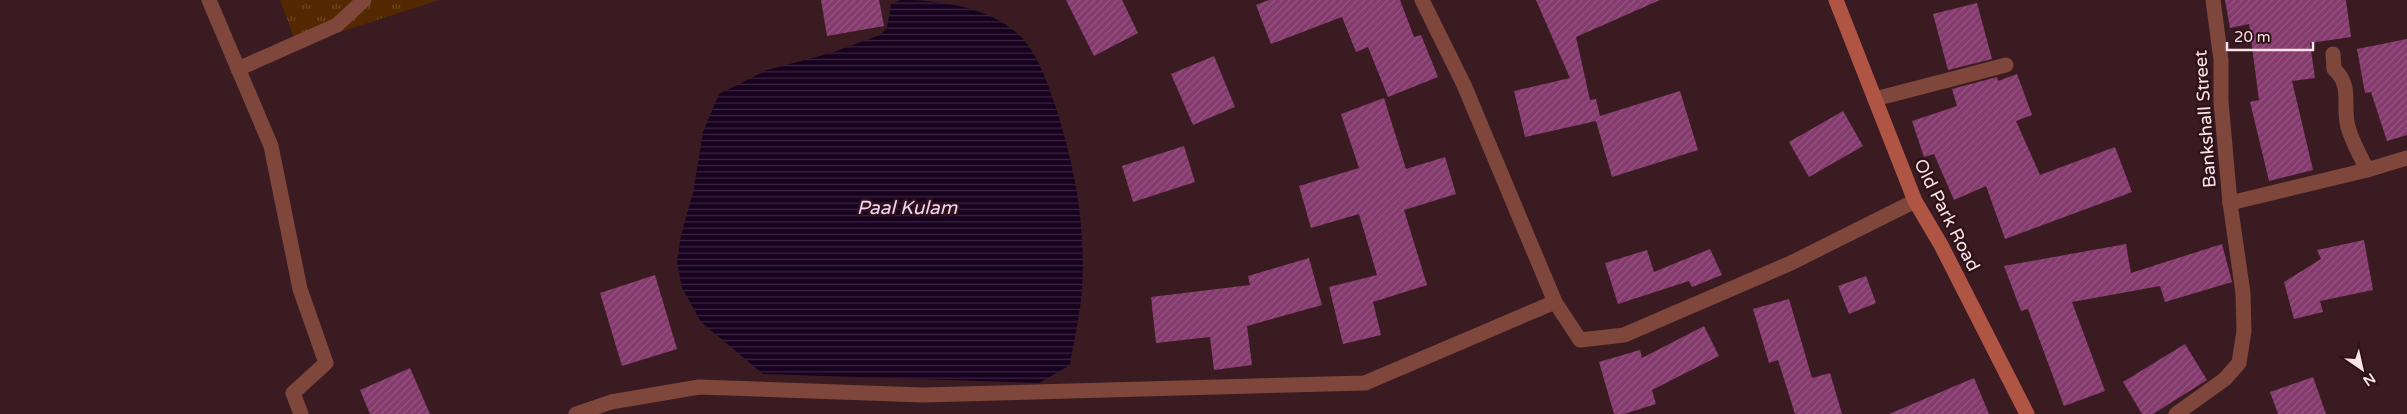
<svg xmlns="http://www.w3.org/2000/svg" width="2407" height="414" viewBox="0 0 2407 414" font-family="'Varela Round',sans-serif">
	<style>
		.grass { fill: url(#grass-tufts) }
		.water { fill: url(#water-rules) }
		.building { fill: url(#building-hatch) }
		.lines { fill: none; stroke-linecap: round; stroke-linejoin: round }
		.street { stroke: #7f463b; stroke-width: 15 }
		.secondary { stroke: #b05544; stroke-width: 15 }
		.labels { text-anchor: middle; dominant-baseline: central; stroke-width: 5; stroke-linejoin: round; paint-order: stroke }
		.street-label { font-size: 18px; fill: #fae4e7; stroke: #2f1219 }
		.water-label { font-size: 19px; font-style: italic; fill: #f1d6fc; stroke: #2f1219 }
	</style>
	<defs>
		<pattern id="grass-tufts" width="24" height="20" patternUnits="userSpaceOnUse" patternTransform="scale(1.25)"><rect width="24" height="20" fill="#542800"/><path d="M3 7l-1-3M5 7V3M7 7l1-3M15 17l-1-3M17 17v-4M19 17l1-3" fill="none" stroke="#6e4725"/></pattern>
		<pattern id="water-rules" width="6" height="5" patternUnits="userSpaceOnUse" patternTransform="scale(1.25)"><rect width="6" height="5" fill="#17011f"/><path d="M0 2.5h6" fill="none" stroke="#3a2640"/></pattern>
		<pattern id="building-hatch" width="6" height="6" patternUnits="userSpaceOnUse" patternTransform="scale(1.25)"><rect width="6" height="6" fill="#843a6d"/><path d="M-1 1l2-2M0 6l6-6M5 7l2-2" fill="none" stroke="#965682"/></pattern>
	</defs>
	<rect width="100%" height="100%" fill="#3a1b22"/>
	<polygon class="grass" points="280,0 439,0 297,46"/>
	<path class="water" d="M901,0c40,0 87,7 117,34 19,17 30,50 38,74 19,59 30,119 26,182 -2,25 -8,50 -12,75l-31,18 -276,-9 -62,-52 -19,-34 -5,-27 4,-26 12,-42 10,-61 16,-38 48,-24 64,-17 49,-18 7,-7 4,-24z"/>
	<g class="building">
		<polygon points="821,0 879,0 884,26 827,36"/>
		<polygon points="1066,0 1122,0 1138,33 1094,56"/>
		<polygon points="1269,0 1400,0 1414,37 1421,35 1438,77 1388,97 1368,47 1356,52 1342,17 1271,44 1256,5"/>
		<polygon points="1536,0 1660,0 1576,37 1590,100 1596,99 1600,116 1680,91 1698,150 1612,177 1596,121 1525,137 1514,91 1570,78"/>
		<polygon points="2225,0 2346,0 2351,37 2310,43 2315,78 2292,81 2313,170 2269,181 2250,102 2259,100 2249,24 2230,28"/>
		<polygon points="1977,3 1992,59 1948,70 1933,14"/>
		<polygon points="2407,39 2407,135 2387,141 2371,92 2365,93 2357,49"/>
		<polygon points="1214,56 1235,107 1193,125 1171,74"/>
		<polygon points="2017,74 2032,115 2016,121 2040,175 2115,147 2132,192 2005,239 1986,186 1954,200 1934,154 1924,157 1912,121 1957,106 1952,89 1997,77 1998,81"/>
		<polygon points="1384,98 1406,169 1445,157 1456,194 1404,210 1427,285 1373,302 1381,335 1343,344 1329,287 1377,275 1359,214 1311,228 1299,186 1359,168 1341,114"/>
		<polygon points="1843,111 1863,146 1809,177 1789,142"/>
		<polygon points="1184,146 1195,182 1133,202 1122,166"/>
		<polygon points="2364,240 2373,290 2320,301 2323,312 2294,319 2284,282 2321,259 2317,250"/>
		<polygon points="2126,244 2131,273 2222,244 2232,282 2165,302 2160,286 2072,302 2105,391 2064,406 2028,309 2021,311 2004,266"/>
		<polygon points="1710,249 1722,275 1692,287 1689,281 1618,304 1605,263 1647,250 1654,272"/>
		<polygon points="1309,258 1322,305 1247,326 1252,365 1214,370 1210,337 1156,343 1151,297 1250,285 1248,276"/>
		<polygon points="655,275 677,349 622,366 600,293"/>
		<polygon points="1866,276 1876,303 1849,314 1838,286"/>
		<polygon points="1789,299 1812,378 1830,373 1842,414 1795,414 1778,360 1769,363 1753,309"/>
		<polygon points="1704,326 1719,356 1652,390 1656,404 1624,414 1614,414 1599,362 1640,350 1642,358"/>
		<polygon points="2185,344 2207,380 2153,414 2142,414 2123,382"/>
		<polygon points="410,368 430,414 370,414 360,390"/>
		<polygon points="2313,377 2326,414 2278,414 2270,392"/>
		<polygon points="1974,378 1989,414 1889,414"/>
	</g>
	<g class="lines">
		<g class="street">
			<polyline points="209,0 271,146 300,289 326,363 293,393 301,414"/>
			<polyline points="1422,0 1464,85 1555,302 1580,340 1624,335 1791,263 1915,201"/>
			<polyline points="2213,0 2221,60 2221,101 2230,203 2367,170 2407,158"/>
			<path d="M2333,54l1,15c19,17 8,36 14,58 4,15 13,30 19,43"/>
			<polyline points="238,69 337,25 364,0"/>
			<polyline points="1875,99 2006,65"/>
			<polyline points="576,414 611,402 699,387 923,395 1365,383 1555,302"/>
			<polyline points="2176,414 2225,379 2239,363 2244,331 2243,293 2230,203"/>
		</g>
		<polyline class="secondary" points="1836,0 1915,201 1941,245 2027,414"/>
	</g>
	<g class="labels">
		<g class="street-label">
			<text transform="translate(2205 119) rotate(-94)">Bankshall Street</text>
			<text transform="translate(1947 215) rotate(63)">Old Park Road</text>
		</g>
		<g class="water-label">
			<text x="907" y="208">Paal Kulam</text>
		</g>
	</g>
	<g transform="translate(2362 369) rotate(146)" stroke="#2f1219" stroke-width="4" paint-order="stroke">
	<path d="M0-4L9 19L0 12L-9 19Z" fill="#fae4e7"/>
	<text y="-8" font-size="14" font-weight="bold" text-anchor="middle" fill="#fae4e7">N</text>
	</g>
	<path d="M2227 42v8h86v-8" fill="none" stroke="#fae4e7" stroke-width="2.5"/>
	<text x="2234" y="42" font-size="15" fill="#fae4e7" stroke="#2f1219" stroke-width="4" paint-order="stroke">20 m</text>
</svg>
